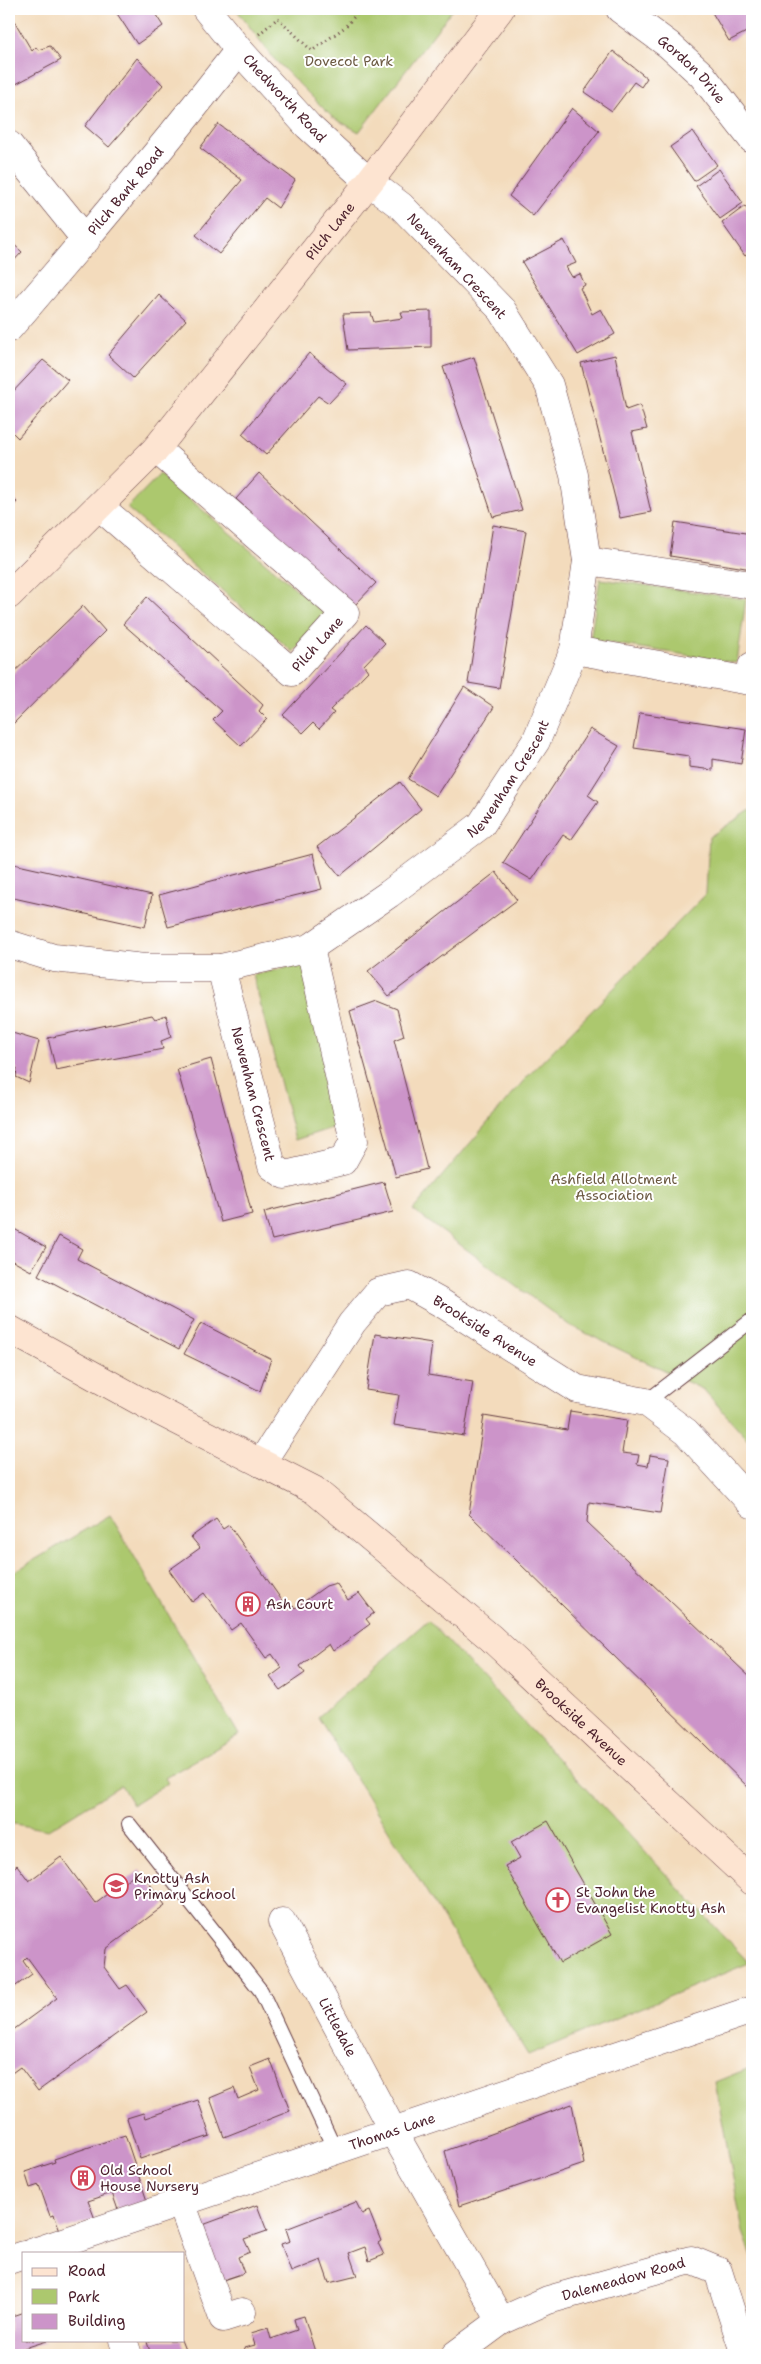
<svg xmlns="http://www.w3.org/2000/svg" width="761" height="2364" viewBox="0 0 761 2364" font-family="'Shantell Sans',sans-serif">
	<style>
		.green { fill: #acc86e; stroke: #7b744c }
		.building { fill: #cc94c9 }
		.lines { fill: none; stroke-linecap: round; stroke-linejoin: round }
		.lane-casing { stroke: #633b41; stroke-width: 16 }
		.street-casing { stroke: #633b41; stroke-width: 29 }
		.secondary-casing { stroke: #633b41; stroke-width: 29 }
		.path { stroke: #633b41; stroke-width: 3; stroke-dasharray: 1 4; stroke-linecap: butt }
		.lane { stroke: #fff; stroke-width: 14 }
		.street { stroke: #fff; stroke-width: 28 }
		.secondary { stroke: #fde4d1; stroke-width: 28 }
		.labels { text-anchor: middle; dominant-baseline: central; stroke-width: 4; stroke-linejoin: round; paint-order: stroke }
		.park-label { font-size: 14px; fill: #6c5a42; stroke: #fff }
		.street-label { font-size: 14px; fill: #4a1f2b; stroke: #fff }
		.poi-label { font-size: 14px; fill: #4a1f2b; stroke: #fff; text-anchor: start }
	</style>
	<rect width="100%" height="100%" fill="#fff"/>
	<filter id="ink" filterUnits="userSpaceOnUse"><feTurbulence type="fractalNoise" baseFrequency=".02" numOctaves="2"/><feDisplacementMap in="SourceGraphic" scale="10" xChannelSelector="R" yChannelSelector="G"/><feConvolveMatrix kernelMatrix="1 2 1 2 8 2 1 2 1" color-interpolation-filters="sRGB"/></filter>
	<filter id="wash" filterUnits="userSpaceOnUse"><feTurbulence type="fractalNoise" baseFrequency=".0096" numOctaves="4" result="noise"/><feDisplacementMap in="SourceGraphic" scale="20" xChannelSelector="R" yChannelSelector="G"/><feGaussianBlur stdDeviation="1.12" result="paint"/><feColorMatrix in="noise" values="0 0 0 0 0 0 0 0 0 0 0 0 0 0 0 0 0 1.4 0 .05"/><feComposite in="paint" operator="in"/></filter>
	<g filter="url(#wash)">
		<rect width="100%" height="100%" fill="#f3dbbc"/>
		<g class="green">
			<polygon points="236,9 453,9 359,132 332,117 274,59"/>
			<polygon points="160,474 326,614 293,652 127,508"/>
			<polygon points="600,579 746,599 737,663 590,640"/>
			<polygon points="752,809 752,1444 704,1390 569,1325 413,1210 526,1078 706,894 709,837"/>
			<polygon points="304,964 350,1122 295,1140 253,975"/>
			<polygon points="110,1515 239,1735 165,1778 168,1783 133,1805 121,1785 48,1830 9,1823 9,1575"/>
			<polygon points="428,1620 749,1963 528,2055 318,1717"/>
			<polygon points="752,2067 752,2256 743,2232 715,2082"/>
		</g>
		<g id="blocks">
			<g class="building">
				<polygon points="114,9 152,9 163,26 137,44"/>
				<polygon points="710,9 752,9 752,29 729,41"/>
				<polygon points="9,12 32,51 36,47 38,50 50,46 61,60 16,84 9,72"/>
				<polygon points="613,51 647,78 641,87 634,82 612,111 584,92"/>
				<polygon points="137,58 163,85 109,147 85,126"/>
				<polygon points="572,108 599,131 533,216 509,196"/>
				<polygon points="218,124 295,180 278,208 265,198 219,254 196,235 242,180 200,148"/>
				<polygon points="693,131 717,165 694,181 670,147"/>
				<polygon points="719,169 743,203 720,219 696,186"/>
				<polygon points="745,206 752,217 752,251 745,256 722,223"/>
				<polygon points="9,240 22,252 9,266"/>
				<polygon points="564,240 576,263 566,267 572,277 580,274 585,285 580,288 592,314 601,309 615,334 578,355 522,262"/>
				<polygon points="159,295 186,320 133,378 108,355"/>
				<polygon points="431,311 431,347 348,350 343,314 371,313 374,322 403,318 401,312"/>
				<polygon points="309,353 347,384 329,403 318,396 266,455 242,434"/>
				<polygon points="615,355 626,410 640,405 647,429 632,432 651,512 620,518 581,363"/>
				<polygon points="474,357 522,510 493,517 443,367"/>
				<polygon points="43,360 68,380 18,438 9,429 9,396"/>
				<polygon points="259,473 376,583 354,606 236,499"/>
				<polygon points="9,494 17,502 9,511"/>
				<polygon points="675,522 752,534 752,569 670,556"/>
				<polygon points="493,525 526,531 499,688 468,683"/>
				<polygon points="147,597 263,705 259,711 267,719 241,746 213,720 222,711 123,624"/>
				<polygon points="83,606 105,631 9,728 9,677"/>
				<polygon points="366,625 385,643 364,665 368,671 330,710 334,713 319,729 313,723 303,733 283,715"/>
				<polygon points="464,687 494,707 436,796 408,779"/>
				<polygon points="640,713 746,729 741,764 713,759 713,770 689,767 689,756 634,748"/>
				<polygon points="590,729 619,746 588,795 598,802 571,840 563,835 532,880 503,863"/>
				<polygon points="400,782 421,809 340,876 317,847"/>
				<polygon points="313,854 322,889 168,927 159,895"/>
				<polygon points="9,863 152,895 145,927 9,897"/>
				<polygon points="496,872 517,900 389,996 368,971"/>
				<polygon points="377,1001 397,1009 404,1036 394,1040 427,1169 396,1177 350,1011"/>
				<polygon points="152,1015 155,1019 166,1015 171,1037 161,1041 163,1049 56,1070 48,1038"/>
				<polygon points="9,1032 39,1041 29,1083 16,1077 17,1068 9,1066"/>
				<polygon points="211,1059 252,1214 221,1222 177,1069"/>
				<polygon points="384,1182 393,1212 272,1240 264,1212"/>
				<polygon points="9,1226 46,1247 31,1271 9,1259"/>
				<polygon points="59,1236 82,1249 77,1259 194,1320 179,1349 38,1275"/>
				<polygon points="201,1323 271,1359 260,1391 184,1354"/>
				<polygon points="375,1334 432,1343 428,1375 473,1382 464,1436 394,1425 399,1395 366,1390"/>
				<polygon points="570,1411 627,1420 622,1453 639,1455 637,1464 648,1466 650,1455 669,1458 660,1513 589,1502 587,1522 752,1679 752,1791 469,1514 484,1416 567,1430"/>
				<polygon points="216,1519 223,1529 229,1525 288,1609 293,1606 295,1608 326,1586 336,1583 348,1600 359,1593 374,1613 366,1619 370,1624 333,1651 329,1644 300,1666 305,1673 280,1690 270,1677 282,1668 272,1654 266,1658 241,1623 231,1630 204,1593 192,1602 169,1570 200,1548 191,1537"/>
				<polygon points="548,1821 612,1934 560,1963 505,1866 520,1858 511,1842"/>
				<polygon points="61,1857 95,1903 140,1870 165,1905 106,1949 104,1967 120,1989 127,1985 147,2012 38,2091 20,2067 9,2075 9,2033 57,1998 27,1957 23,1961 32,1974 9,1991 9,1872 17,1865 29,1881"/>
				<polygon points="270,2059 290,2111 224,2137 210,2098 234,2088 238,2099 259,2090 250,2067"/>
				<polygon points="198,2100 210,2136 140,2159 127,2118 143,2113 145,2118"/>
				<polygon points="572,2104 584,2164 459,2206 445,2151"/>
				<polygon points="125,2135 147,2201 118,2210 112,2193 88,2201 95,2219 60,2230 54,2215 50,2216 39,2185 30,2188 25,2172 55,2162 54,2159"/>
				<polygon points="356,2202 362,2214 369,2211 381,2241 378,2243 384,2255 369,2261 365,2247 349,2253 357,2276 329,2283 321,2260 291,2272 281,2244 290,2241 286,2229"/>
				<polygon points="257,2205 267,2231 244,2239 250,2252 238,2257 244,2273 220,2281 200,2226"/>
				<polygon points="24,2312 24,2340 47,2341 15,2351 17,2355 9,2355 9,2317"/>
				<polygon points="304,2316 316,2355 247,2355 244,2348 255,2345 251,2333 268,2328 271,2339 297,2330 294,2319"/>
				<polygon points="152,2340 181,2340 187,2355 151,2355 147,2342"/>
			</g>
		</g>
	</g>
	<g filter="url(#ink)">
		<use href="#blocks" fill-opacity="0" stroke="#633b41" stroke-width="1"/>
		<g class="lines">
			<g class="lane-casing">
				<g id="lane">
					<polyline points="646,1402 752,1320"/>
					<polyline points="129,1824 261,1991 335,2150"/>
				</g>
			</g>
			<g class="street-casing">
				<g id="street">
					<path id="s1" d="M620,9l49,36 33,30 50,64"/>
					<polyline points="9,145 86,240"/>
					<path id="s2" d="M9,328c79,-91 156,-183 230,-278"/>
					<path id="s3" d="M100,507l192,165 53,-59 -189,-164"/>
					<polyline points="587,561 752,585"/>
					<polyline points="574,650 750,681 752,666"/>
					<path id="s4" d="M9,944l45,14 90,10h77l89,-20 79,-54 92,-69 55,-84 38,-91 13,-89 -13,-86 -25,-90 -47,-75 -101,-104 -32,-24 -61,-56 -69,-76 -33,-41"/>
					<path id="s5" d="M221,968l51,198 13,9 58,-14 11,-20 -44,-193"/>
					<path id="s6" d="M261,1463l91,-140 26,-31 31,-7 34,19 134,85 69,13 40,30 66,72"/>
					<path id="s7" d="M282,1922l111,209 108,190 47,-21 143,-40 27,11 27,84"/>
					<polyline points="181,2202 223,2318 242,2312"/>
					<path id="s8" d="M31,2253l721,-243"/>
					<polyline points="9,2260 24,2255"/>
					<polyline points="123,2340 128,2355"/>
					<polyline points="455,2355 501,2321"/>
				</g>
			</g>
			<g class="secondary-casing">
				<g id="secondary">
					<path id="s9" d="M9,595l147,-146 213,-267 131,-173"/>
					<path id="s10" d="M9,1329l138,76 167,85 177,148 261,243"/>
				</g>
			</g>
			<polyline class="path" points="259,34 278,18 312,51 345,27 361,9"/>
			<use href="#lane" class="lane"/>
			<use href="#street" class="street"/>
			<use href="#secondary" class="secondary"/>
		</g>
	</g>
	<defs>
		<g id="building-ring" transform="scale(1.25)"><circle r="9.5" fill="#fff" stroke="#d1495b" stroke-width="1.5"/><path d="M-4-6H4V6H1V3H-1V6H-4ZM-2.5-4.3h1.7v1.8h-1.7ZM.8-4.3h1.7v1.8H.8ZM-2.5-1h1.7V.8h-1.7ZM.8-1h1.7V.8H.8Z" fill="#d1495b"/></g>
		<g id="school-ring" transform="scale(1.25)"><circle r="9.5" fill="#fff" stroke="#d1495b" stroke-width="1.5"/><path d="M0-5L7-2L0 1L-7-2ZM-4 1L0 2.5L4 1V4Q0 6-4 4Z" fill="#d1495b"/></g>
		<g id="church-ring" transform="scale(1.25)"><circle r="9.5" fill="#fff" stroke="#d1495b" stroke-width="1.5"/><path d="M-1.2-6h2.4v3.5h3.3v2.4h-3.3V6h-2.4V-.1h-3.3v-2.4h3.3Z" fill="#d1495b"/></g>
	</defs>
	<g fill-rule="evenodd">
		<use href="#building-ring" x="248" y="1604"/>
		<use href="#school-ring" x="116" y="1886"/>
		<use href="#church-ring" x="558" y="1900"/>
		<use href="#building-ring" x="83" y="2178"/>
	</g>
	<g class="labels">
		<g class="park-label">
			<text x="349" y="61">Dovecot Park</text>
			<text x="614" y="1179">Ashfield Allotment<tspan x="614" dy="16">Association</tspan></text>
		</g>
		<g class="street-label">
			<text stroke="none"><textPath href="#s1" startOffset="94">Gordon Drive</textPath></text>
			<text transform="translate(285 98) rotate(47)">Chedworth Road</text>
			<text stroke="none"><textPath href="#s2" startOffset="180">Pilch Bank Road</textPath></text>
			<text stroke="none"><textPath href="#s9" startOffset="486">Pilch Lane</textPath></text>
			<text transform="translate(457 266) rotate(47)">Newenham Crescent</text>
			<text stroke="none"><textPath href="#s3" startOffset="291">Pilch Lane</textPath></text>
			<text stroke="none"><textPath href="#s4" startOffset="570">Newenham Crescent</textPath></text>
			<text stroke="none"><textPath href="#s5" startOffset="130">Newenham Crescent</textPath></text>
			<text stroke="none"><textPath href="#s6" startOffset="328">Brookside Avenue</textPath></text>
			<text stroke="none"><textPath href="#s10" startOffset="699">Brookside Avenue</textPath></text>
			<text stroke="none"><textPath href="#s7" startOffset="119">Littledale</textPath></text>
			<text stroke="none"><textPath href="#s8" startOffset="381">Thomas Lane</textPath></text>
			<text stroke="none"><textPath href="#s7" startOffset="585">Dalemeadow Road</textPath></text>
		</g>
		<g class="poi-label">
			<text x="266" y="1604">Ash Court</text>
			<text x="134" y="1878">Knotty Ash<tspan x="134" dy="16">Primary School</tspan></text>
			<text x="576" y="1892">St John the<tspan x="576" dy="16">Evangelist Knotty Ash</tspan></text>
			<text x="100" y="2170">Old School<tspan x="100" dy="16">House Nursery</tspan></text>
		</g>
	</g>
	<rect width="761" height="2364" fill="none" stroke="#fff" stroke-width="30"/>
	<rect x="22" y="2252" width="162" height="90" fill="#ffffff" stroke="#b7a5aa"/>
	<rect x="32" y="2268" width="25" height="8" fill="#fde4d1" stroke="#b7a5aa"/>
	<text x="68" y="2276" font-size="15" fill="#4a1f2b">Road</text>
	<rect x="32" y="2289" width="25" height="15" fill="#acc86e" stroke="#b7a5aa"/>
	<text x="68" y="2302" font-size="15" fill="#4a1f2b">Park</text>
	<rect x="32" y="2314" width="25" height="15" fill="#cc94c9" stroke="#b7a5aa"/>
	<text x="68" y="2326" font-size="15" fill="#4a1f2b">Building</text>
</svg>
